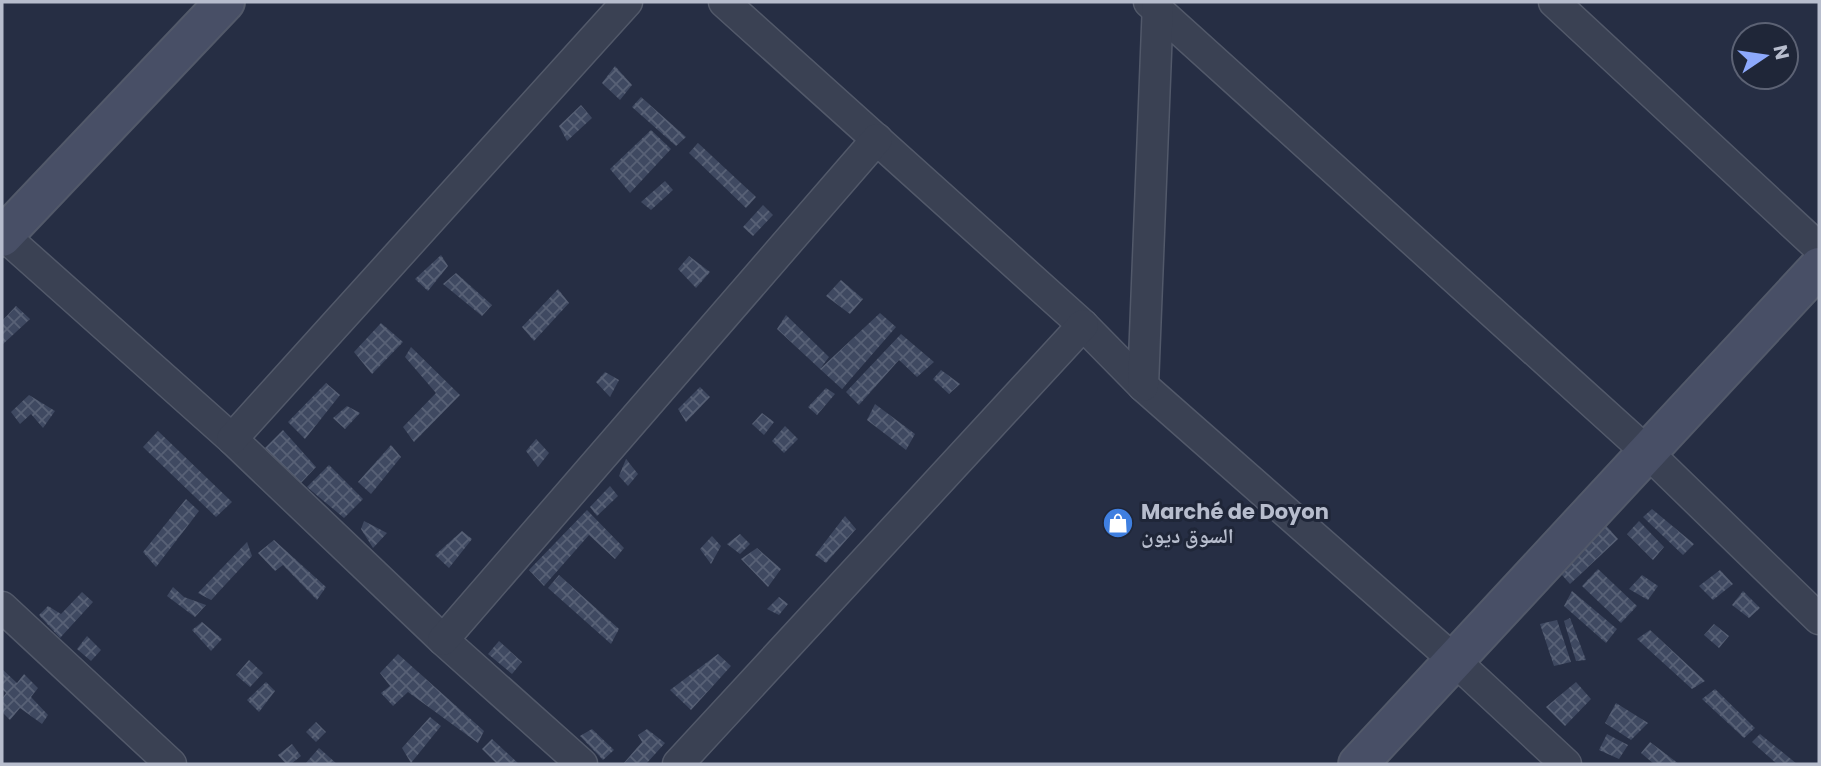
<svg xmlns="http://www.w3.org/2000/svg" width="1821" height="766" viewBox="0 0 1821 766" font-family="Poppins,'Noto Naskh Arabic',sans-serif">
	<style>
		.building { fill: url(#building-cross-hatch) }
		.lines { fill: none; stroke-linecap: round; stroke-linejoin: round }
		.street-casing { stroke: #52596a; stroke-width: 33 }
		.secondary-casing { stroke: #52596a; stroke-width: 42 }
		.street { stroke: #3a4153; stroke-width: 30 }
		.secondary { stroke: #484f66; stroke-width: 38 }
		.labels { text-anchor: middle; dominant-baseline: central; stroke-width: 6; stroke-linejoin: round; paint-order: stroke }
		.poi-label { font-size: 21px; font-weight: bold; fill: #b7bdcd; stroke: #1f2638; text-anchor: start }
	</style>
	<defs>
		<pattern id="building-cross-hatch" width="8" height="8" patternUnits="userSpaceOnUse" patternTransform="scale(1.75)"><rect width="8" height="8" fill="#3f4961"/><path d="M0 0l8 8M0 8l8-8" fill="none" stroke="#586176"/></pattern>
	</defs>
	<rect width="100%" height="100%" fill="#262e44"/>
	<g class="building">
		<polygon points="615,66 632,85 620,100 602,83"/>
		<polygon points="641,97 686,137 676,146 632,107"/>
		<polygon points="581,105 592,118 567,141 559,126"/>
		<polygon points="651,130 671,149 630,193 610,169"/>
		<polygon points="698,143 756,197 746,208 689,153"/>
		<polygon points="665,181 673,190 651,210 641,202"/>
		<polygon points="763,205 773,215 753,236 743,227"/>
		<polygon points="441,255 448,266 428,291 415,279"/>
		<polygon points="689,256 710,272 696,288 678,269"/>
		<polygon points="456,273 492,305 482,316 443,284"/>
		<polygon points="841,280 863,299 850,314 826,296"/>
		<polygon points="558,289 569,303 534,341 522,327"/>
		<polygon points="16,306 30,319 2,345 2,321"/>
		<polygon points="880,313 896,327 842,389 820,369 777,329 786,315 829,357 820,369"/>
		<polygon points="381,323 403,342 372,374 354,352"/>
		<polygon points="901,334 934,362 917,377 899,360 859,405 846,392"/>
		<polygon points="411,347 460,395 414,442 403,427 436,393 405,357"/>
		<polygon points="941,370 960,384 949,394 933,379"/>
		<polygon points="605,372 619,380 610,397 596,382"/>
		<polygon points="326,383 340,395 305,439 288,422"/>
		<polygon points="700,387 710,397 686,422 678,409"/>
		<polygon points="826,388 835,394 817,415 808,407"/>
		<polygon points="29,395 55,411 43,428 31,414 20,424 11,412"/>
		<polygon points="875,404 915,434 906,450 867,420"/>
		<polygon points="347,406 360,413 345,429 333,418"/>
		<polygon points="762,413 774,422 764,435 752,424"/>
		<polygon points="785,426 798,439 784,453 772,441"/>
		<polygon points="283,430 316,467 301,483 265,448"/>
		<polygon points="158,431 232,502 216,517 143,447"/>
		<polygon points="536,439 549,453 538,467 526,451"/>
		<polygon points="391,445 401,457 371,494 358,482"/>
		<polygon points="626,459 638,474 628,486 619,476"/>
		<polygon points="329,465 363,499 344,518 307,487"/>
		<polygon points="610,486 618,496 597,516 590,507"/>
		<polygon points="186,499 199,511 156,567 143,552"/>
		<polygon points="1652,509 1694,544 1683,555 1643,517"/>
		<polygon points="587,510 624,548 615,559 589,535 544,586 529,570"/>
		<polygon points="845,516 856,529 826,563 815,555"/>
		<polygon points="364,521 387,533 373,548 361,529"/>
		<polygon points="1602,521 1618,539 1570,584 1554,566"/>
		<polygon points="1639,521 1664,547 1653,560 1627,534"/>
		<polygon points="462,531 472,539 449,568 435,555"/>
		<polygon points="740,534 750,544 740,554 727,544"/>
		<polygon points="712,536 721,546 711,564 700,549"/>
		<polygon points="274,540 326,587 317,600 283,565 275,571 258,553"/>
		<polygon points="247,542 252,556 211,600 198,593"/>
		<polygon points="757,548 781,569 768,587 741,559"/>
		<polygon points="1598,569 1637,606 1621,623 1582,586"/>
		<polygon points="1720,570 1733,584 1713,600 1699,586"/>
		<polygon points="559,575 619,629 611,644 548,588"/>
		<polygon points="1642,575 1658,586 1648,600 1629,589"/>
		<polygon points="173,587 184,597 206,605 195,617 167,596"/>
		<polygon points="1572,591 1617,629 1606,643 1564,606"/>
		<polygon points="1743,591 1760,608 1749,618 1732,605"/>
		<polygon points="82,592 93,602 60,638 39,615 48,606 61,614"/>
		<polygon points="779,597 788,604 779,615 767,609"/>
		<polygon points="1570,618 1586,660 1576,661 1564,621"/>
		<polygon points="1557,620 1571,662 1554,666 1540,624"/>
		<polygon points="202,622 222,639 211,651 192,630"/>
		<polygon points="1714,624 1729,636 1719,648 1704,635"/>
		<polygon points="1650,630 1705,681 1692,689 1637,639"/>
		<polygon points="87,636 101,650 91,661 77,649"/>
		<polygon points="499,641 522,662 512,674 488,654"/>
		<polygon points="398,654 484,731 478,743 408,692 393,706 381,693 390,686 380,673"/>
		<polygon points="718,654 731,666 691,710 670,690"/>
		<polygon points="249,660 263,673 250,687 236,675"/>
		<polygon points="2,669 17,683 24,674 38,688 31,697 48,715 42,724 20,708 10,720 2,712 2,699 6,693 2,689"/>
		<polygon points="266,682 275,691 259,712 247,700"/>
		<polygon points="1576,682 1591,699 1565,726 1546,707"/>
		<polygon points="1715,689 1755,728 1744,738 1702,699"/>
		<polygon points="1616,703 1648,723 1631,740 1605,723"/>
		<polygon points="430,717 441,726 411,763 402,748"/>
		<polygon points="316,722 326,732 316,742 306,732"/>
		<polygon points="592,729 614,750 603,760 580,736"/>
		<polygon points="647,729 665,743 646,764 623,764 642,742 638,735"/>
		<polygon points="1607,734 1628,745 1619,759 1599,750"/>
		<polygon points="1760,734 1797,764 1777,764 1752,742"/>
		<polygon points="492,739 519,764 497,764 482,749"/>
		<polygon points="1650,742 1679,764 1654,764 1641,753"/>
		<polygon points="292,744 301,756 291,764 286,764 278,755"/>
		<polygon points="319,748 337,764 305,764"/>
	</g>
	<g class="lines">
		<g class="street-casing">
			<g id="street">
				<polyline points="724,2 1083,325 1143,386 1453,659 1566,764"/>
				<polyline points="1149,2 1647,452 1819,619"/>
				<polyline points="1554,2 1819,248"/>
				<polyline points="2,234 232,439 443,640 582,764"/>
				<polyline points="1143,386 1158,2"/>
				<polyline points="232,439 627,2"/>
				<polyline points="2,607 171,764"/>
				<polyline points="443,640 877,139"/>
				<polyline points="678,764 1083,325"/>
			</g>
		</g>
		<g class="secondary-casing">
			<g id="secondary">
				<polyline points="2,237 225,2"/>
				<polyline points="1358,764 1819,267"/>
			</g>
		</g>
		<use href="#street" class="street"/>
		<use href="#secondary" class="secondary"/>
	</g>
	<defs>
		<g id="shop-disc" transform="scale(1.575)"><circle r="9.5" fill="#3f7fe0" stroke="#1f2638"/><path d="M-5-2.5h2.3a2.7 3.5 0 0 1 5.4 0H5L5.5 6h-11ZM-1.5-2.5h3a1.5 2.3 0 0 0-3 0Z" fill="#fff"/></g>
	</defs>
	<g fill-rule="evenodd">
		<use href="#shop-disc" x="1118" y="523"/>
	</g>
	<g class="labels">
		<g class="poi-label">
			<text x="1141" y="511">Marché de Doyon<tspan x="1141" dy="24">السوق ديون</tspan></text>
		</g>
	</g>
	<rect width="1821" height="766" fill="none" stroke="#b7bdcd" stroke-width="7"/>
	<g transform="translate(1765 56) rotate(77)"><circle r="33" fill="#1f2638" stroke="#5c6274" stroke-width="2"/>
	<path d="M0-5L12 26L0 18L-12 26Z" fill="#8da9fc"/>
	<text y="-10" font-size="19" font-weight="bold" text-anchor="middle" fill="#b7bdcd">N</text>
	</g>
</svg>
